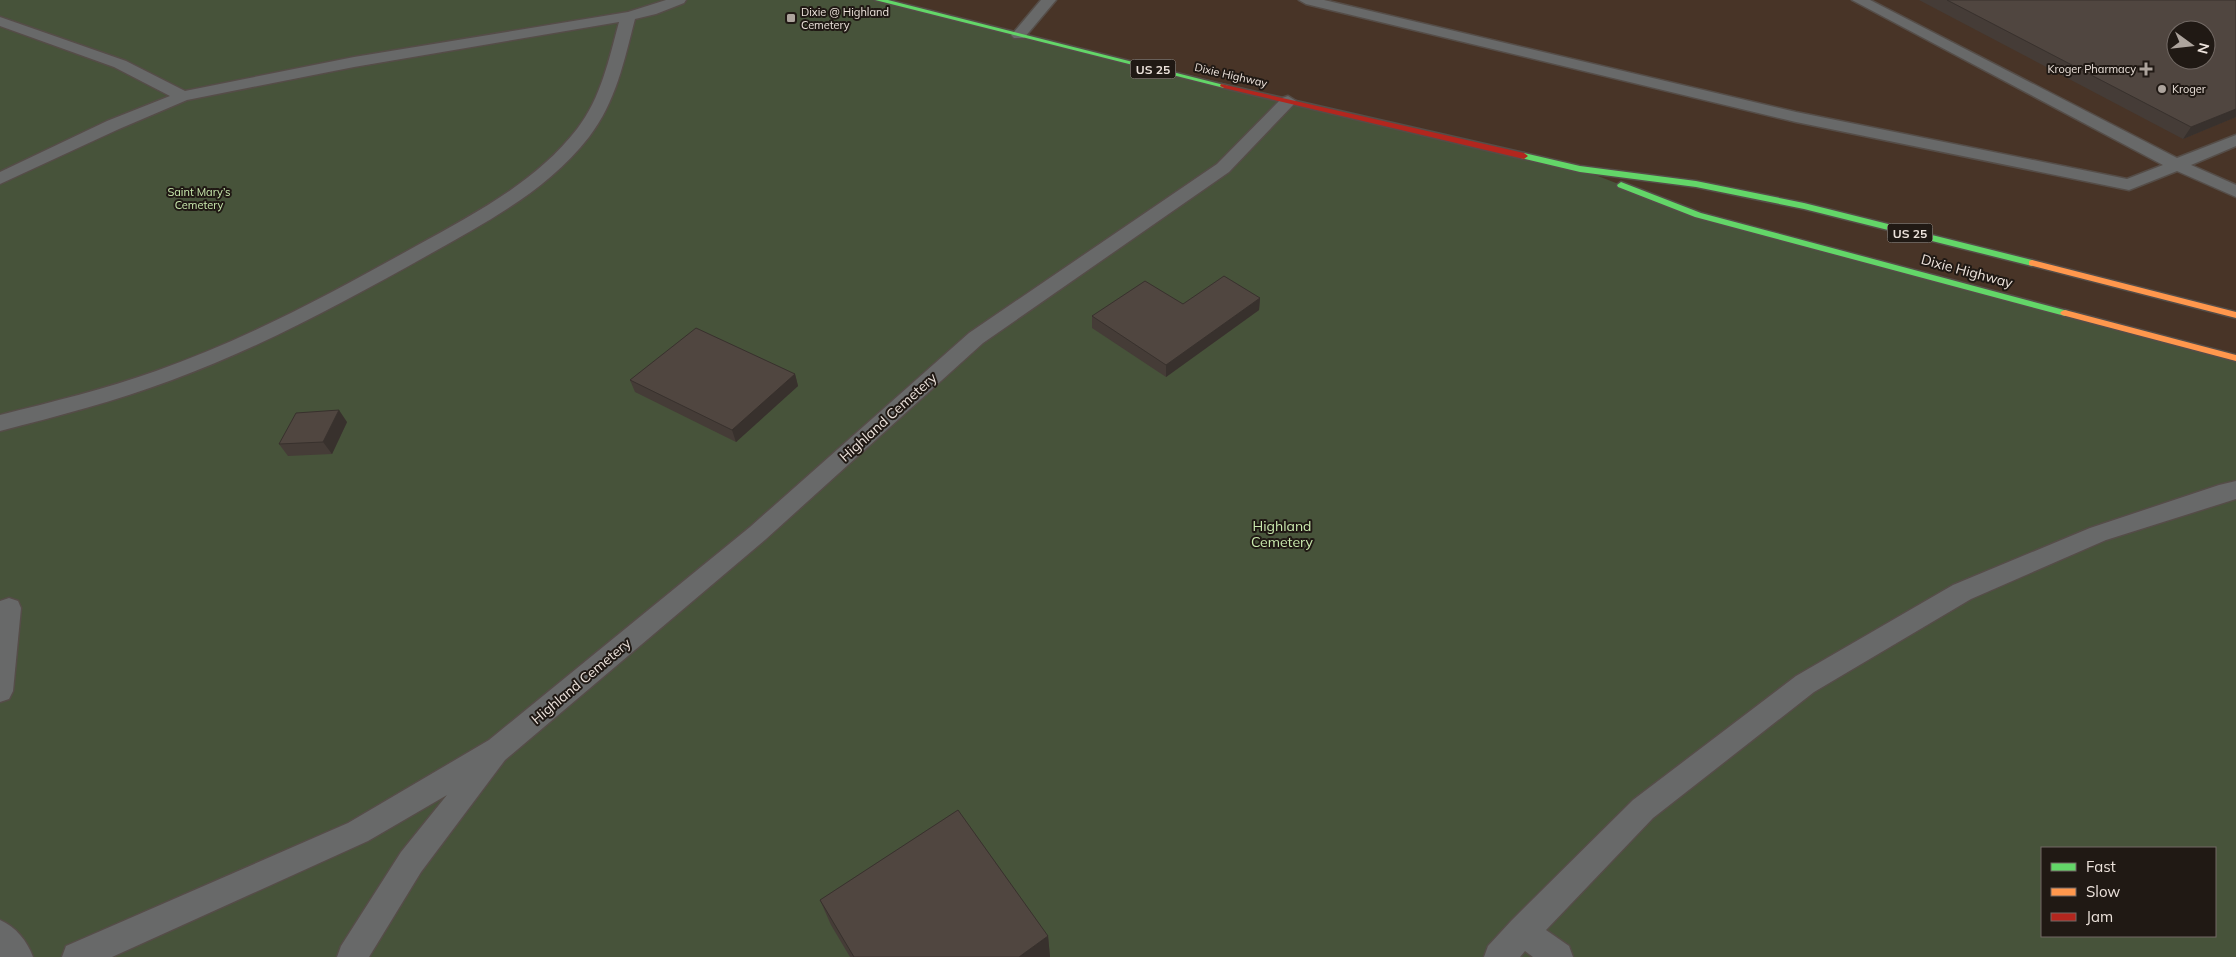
<svg xmlns="http://www.w3.org/2000/svg" width="2236" height="957" viewBox="0 0 2236 957" font-family="Mulish,sans-serif">
	<style>
		.built { fill: #483427; fill-rule: evenodd }
		.green { fill: #47533a; fill-rule: evenodd }
		.lines { fill: none; stroke-linecap: round; stroke-linejoin: round }
		.lane-casing { stroke: #554d48; stroke-width: 3 }
		.fast-casing { stroke: #554d48; stroke-width: 3 }
		.slow-casing { stroke: #554d48; stroke-width: 3 }
		.jam-casing { stroke: #554d48; stroke-width: 3 }
		.lane { fill: #686969; fill-rule: evenodd }
		.fast { fill: #63d668; fill-rule: evenodd }
		.slow { fill: #ff974d; fill-rule: evenodd }
		.jam { fill: #b3261e; fill-rule: evenodd }
		.wall { fill: #453c37 }
		.shaded-wall { fill: #38312d }
		.building { fill: #504640; stroke: #38312d; fill-rule: evenodd }
		.poi-dot { fill: #ada49d; stroke: #201914; stroke-width: 2 }
		.labels { text-anchor: middle; dominant-baseline: central; stroke-width: 4; stroke-linejoin: round; paint-order: stroke }
		.far-poi-label { font-size: 11px; fill: #ece2db; stroke: #201914; text-anchor: start }
		.far-street-label { font-size: 11px; fill: #ece2db; stroke: #201914 }
		.far-park-label { font-size: 11px; fill: #caeaae; stroke: #201914 }
		.shield { fill: #201914; stroke: #afa69f; stroke-width: 1 }
		.shield-label { font-size: 12px; font-weight: bold; fill: #ece2db }
		.street-label { font-size: 14px; fill: #ece2db; stroke: #201914 }
		.park-label { font-size: 14px; fill: #caeaae; stroke: #201914 }
	</style>
	<rect width="100%" height="100%" fill="#39302b"/>
	<path class="built" d="M879,0h1357v358zM2176,30h30v30h-30z"/>
	<path class="green" d="M0,0h879l701,169 118,46 538,143v599h-2236zM2042,848h173v88h-173z"/>
	<g class="lines">
		<g class="lane-casing">
			<g id="lane">
				<path d="M666,0h20l-2,3 -28,11 -21,5c-11,42 -19,83 -46,118 -41,53 -102,85 -159,117 -84,47 -168,93 -258,126 -56,21 -114,36 -172,51v-16c52,-13 105,-26 156,-44 91,-32 176,-78 260,-125 58,-32 120,-64 161,-117 24,-31 32,-70 42,-107l-265,45 -167,33 -68,29 -119,55v-12l107,-51 63,-25 -56,-29 -114,-41v-9l126,44 59,30 169,-34 274,-45z"/>
				<polygon points="1041,0 1056,0 1024,38 1014,38 1011,35 1014,32"/>
				<polygon points="1299,0 1324,0 1796,112 2127,179 2163,165 1852,0 1870,0 2177,158 2236,135 2236,146 2191,165 2236,185 2236,197 2177,171 2129,190 1796,122 1306,4"/>
				<polygon points="1288,96 1296,101 1294,104 1229,172 983,343 766,539 505,760 421,872 369,957 337,957 341,946 401,852 447,795 368,841 112,957 62,957 66,946 348,823 489,740 750,527 969,333 1217,164 1282,98"/>
				<polygon points="2236,481 2236,499 2106,540 1971,599 1814,692 1653,818 1546,930 1569,946 1573,957 1533,957 1525,951 1520,957 1484,957 1488,946 1512,920 1633,800 1796,676 1953,585 2090,528 2219,485"/>
				<polygon points="9,598 18,601 21,608 13,691 9,699 0,702 0,601"/>
				<path d="M0,920c16,7 27,21 33,37h-33z"/>
			</g>
		</g>
		<g class="fast-casing">
			<g id="fast">
				<polygon points="875,0 888,0 1228,86 1224,88"/>
				<polygon points="1524,153 1580,166 1696,181 1804,203 2032,260 2037,263 2032,266 1804,209 1696,187 1580,172 1521,158 1520,156"/>
				<polygon points="1621,182 1701,213 2068,311 2070,313 2065,316 1695,217 1618,187 1617,185"/>
			</g>
		</g>
		<g class="slow-casing">
			<g id="slow">
				<polygon points="2032,260 2236,312 2236,318 2029,265 2029,261"/>
				<polygon points="2065,310 2236,355 2236,361 2062,315 2060,313 2062,311"/>
			</g>
		</g>
		<g class="jam-casing">
			<polygon id="jam" points="1221,84 1524,153 1528,156 1524,159 1224,88 1220,86"/>
		</g>
		<use href="#lane" class="lane"/>
		<use href="#fast" class="fast"/>
		<use href="#slow" class="slow"/>
		<use href="#jam" class="jam"/>
	</g>
	<g class="wall">
		<polygon points="1919,0 2236,0 2236,117 2183,139"/>
		<polygon points="1260,298 1259,310 1166,377 1092,328 1092,316 1183,304"/>
		<polygon points="795,374 798,386 736,442 635,392 630,380"/>
		<polygon points="347,422 332,454 288,456 279,444"/>
		<polygon points="820,900 1048,936 1050,957 850,957 831,925"/>
	</g>
	<g class="shaded-wall">
		<polygon points="2236,109 2236,117 2183,139 2191,127"/>
		<polygon points="1260,298 1259,310 1166,377 1166,365"/>
		<polygon points="795,374 798,386 736,442 732,430"/>
		<polygon points="339,410 347,422 332,454 323,442"/>
		<polygon points="1048,936 1050,957 1019,957"/>
	</g>
	<g class="building">
		<path d="M1947,0h289v109l-45,18zM2176,30h30v30h-30z"/>
		<polygon points="1224,276 1260,298 1166,365 1092,316 1145,281 1183,304"/>
		<polygon points="696,328 795,374 732,430 630,380"/>
		<polygon points="339,410 323,442 279,444 296,413"/>
		<polygon points="958,810 1048,936 1019,957 854,957 820,900"/>
	</g>
	<g class="poi-dot">
		<rect x="786" y="13" width="10" height="10" rx="2.5"/>
		<path d="M2143.5 61.5h5v5h5v5h-5v5h-5v-5h-5v-5h5z"/>
		<circle cx="2162" cy="89" r="5"/>
	</g>
	<g class="labels">
		<g class="far-poi-label">
			<text x="801" y="12">Dixie @ Highland<tspan x="801" dy="13">Cemetery</tspan></text>
			<text x="2136" y="69" text-anchor="end">Kroger Pharmacy</text>
			<text x="2172" y="89">Kroger</text>
		</g>
		<g class="far-street-label">
			<text transform="translate(1231 75) rotate(13)">Dixie Highway</text>
		</g>
		<g class="far-park-label">
			<text x="199" y="192">Saint Mary’s<tspan x="199" dy="13">Cemetery</tspan></text>
		</g>
		<g class="shield">
			<rect x="1130.5" y="59.5" width="45" height="19" rx="4"/>
			<rect x="1887.5" y="223.5" width="45" height="19" rx="4"/>
		</g>
		<g class="shield-label">
			<text x="1153" y="69">US 25</text>
			<text x="1910" y="233">US 25</text>
		</g>
		<g class="street-label">
			<text transform="translate(1967 271) rotate(15)">Dixie Highway</text>
			<text transform="translate(888 417) rotate(-42)">Highland Cemetery</text>
			<text transform="translate(581 681) rotate(-40)">Highland Cemetery</text>
		</g>
		<g class="park-label">
			<text x="1282" y="526">Highland<tspan x="1282" dy="16">Cemetery</tspan></text>
		</g>
	</g>
	<rect x="2041" y="847" width="175" height="90" fill="#201914" stroke="#726964"/>
	<rect x="2051" y="863" width="25" height="8" fill="#63d668" stroke="#726964"/>
	<text x="2086" y="872" font-size="15" fill="#ece2db">Fast</text>
	<rect x="2051" y="888" width="25" height="8" fill="#ff974d" stroke="#726964"/>
	<text x="2086" y="897" font-size="15" fill="#ece2db">Slow</text>
	<rect x="2051" y="913" width="25" height="8" fill="#b3261e" stroke="#726964"/>
	<text x="2086" y="922" font-size="15" fill="#ece2db">Jam</text>
	<g transform="translate(2191 45) rotate(105)"><circle r="24" fill="#201914" stroke="#726964"/>
	<path d="M0-4L9 19L0 12L-9 19Z" fill="#ada49d"/>
	<text y="-8" font-size="14" font-weight="bold" text-anchor="middle" fill="#ece2db">N</text>
	</g>
</svg>
